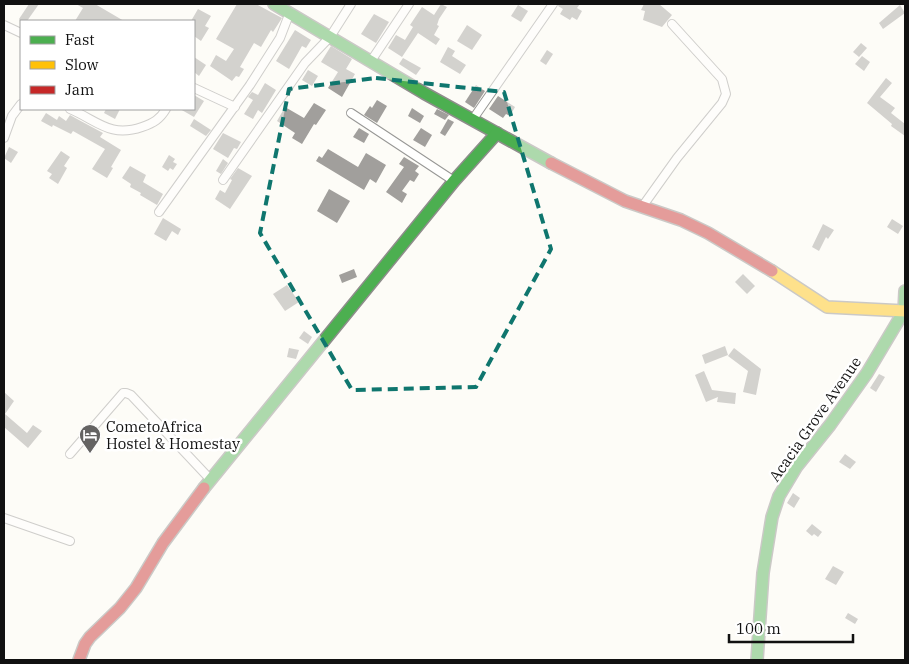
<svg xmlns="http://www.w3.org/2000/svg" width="909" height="664" viewBox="0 0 909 664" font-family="'IBM Plex Serif',serif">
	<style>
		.building { fill: #a19f9c }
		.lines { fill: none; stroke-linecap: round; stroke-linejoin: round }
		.street-casing { stroke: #979795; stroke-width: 10 }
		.fast-casing { stroke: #8e8d8b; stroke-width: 14 }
		.slow-casing { stroke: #8e8d8b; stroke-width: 14 }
		.jam-casing { stroke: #8e8d8b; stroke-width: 14 }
		.street { stroke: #fffffe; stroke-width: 8 }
		.fast { stroke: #4caf50; stroke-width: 11 }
		.slow { stroke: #ffc107; stroke-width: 11 }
		.jam { stroke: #c62828; stroke-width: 11 }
		.marked { fill: none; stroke: #0f766e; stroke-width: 4; stroke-dasharray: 10 6; stroke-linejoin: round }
		.labels { text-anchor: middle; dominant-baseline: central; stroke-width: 5; stroke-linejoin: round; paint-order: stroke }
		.street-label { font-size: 15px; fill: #111; stroke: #fff }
		.poi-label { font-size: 15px; fill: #111; stroke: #fff; text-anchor: start }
	</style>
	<rect width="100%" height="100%" fill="#fdfcf7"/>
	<g class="building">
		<polygon points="29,4 39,4 27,21 22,21 19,19"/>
		<polygon points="76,4 95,4 124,21 75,21 83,8"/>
		<polygon points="237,4 256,4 282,18 273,32 271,30 261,47 254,43 240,67 244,69 239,77 236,76 232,81 210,66 216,55 226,61 234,49 216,39"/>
		<polygon points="441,4 447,7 439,19 437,25 439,26 434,35 440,39 436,45 418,33 402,57 388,48 396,35 405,40 413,27 410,25 422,7 434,15"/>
		<polygon points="559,4 580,4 577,8 582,11 577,20 572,17 570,20 560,14 563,9 558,6"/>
		<polygon points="644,4 659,4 672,15 662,27 643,20 645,11 641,10"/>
		<polygon points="518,5 528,11 521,22 511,16"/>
		<polygon points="900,5 905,13 883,29 879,23"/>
		<polygon points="198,9 211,16 205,26 209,28 201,41 194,36 194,21 191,21"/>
		<polygon points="374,14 389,22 376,43 361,34"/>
		<polygon points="467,25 482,35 472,50 457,41"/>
		<polygon points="295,30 311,40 306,48 302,46 289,69 276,61"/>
		<polygon points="861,43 867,48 859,57 853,52"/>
		<polygon points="331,46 352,59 346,69 355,74 342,97 328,88 338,72 321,62"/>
		<polygon points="448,47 455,51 452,56 466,65 460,74 440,62"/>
		<polygon points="547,50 553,54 546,65 540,61"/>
		<polygon points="862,56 870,62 864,71 855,64"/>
		<polygon points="194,57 206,65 199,76 194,72"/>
		<polygon points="403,58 421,68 416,75 399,64"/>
		<polygon points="308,70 318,76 312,86 302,80"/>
		<polygon points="886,78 892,83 880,97 895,108 891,113 905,124 905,136 891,126 892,124 867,103"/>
		<polygon points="265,83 276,90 262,113 258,110 253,119 244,114 253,100 248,97 252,92 258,95"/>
		<polygon points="476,85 485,91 474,108 465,102"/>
		<polygon points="194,95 204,101 194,117 180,109 194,109"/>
		<polygon points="498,96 515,107 510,116 506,114 503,118 489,109"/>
		<polygon points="377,100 387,106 377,123 364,115 370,106 372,108"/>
		<polygon points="314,103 326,110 316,125 314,124 302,144 292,138 295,133 277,121 285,107 304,118"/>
		<polygon points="412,108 424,116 420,123 408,116"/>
		<polygon points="106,109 120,109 115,119 104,113"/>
		<polygon points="437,109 449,115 445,120 434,114"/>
		<polygon points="46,113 57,120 59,116 66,121 70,115 77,119 103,133 100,137 121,150 111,167 113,168 107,178 92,169 105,149 73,131 71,134 53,125 52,127 41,121"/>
		<polygon points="194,119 211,130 206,136 190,126"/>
		<polygon points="448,119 454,122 445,136 440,133"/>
		<polygon points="359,128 369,134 364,143 353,137"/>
		<polygon points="421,128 432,135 425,147 413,140"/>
		<polygon points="223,133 241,142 237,149 234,148 228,158 213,149"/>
		<polygon points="9,147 18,152 11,163 4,158"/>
		<polygon points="328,149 358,167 366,153 386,165 376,183 370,179 364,190 316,161 319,156 322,158"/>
		<polygon points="61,151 70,157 64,166 67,168 58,184 49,178 52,174 47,171"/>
		<polygon points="169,155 175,159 173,162 177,164 173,170 170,168 168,171 162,167"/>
		<polygon points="404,157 419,166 415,171 419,174 414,182 410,180 402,191 407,194 402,203 386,192 404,167 399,164"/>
		<polygon points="223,159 228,163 221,174 216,171"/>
		<polygon points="130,166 146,175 143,182 163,194 157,205 140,195 141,193 130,187 131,184 122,178"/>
		<polygon points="238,168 252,176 230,209 215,199 220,190 225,193 232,180 230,179"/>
		<polygon points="329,189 350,201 337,223 317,211"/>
		<polygon points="163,218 181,229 178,235 172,231 166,241 154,234"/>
		<polygon points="892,219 903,226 898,234 887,227"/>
		<polygon points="823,224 834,230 828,239 826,237 819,251 812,247"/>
		<polygon points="354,269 357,277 342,283 339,275"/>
		<polygon points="743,274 755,286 747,294 735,282"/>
		<polygon points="287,285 299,302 285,311 273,294"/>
		<polygon points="304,331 312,337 308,344 299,338"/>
		<polygon points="725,346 728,355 705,364 702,355"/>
		<polygon points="289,348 299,350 296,359 287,357"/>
		<polygon points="734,348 761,369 756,395 743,392 748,371 728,356"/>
		<polygon points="704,371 712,390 736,393 735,404 717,402 718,397 706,402 695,375"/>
		<polygon points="879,374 885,377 876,392 870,388"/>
		<polygon points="4,392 14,401 5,414 27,433 33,425 42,431 28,448 4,427"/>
		<polygon points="845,454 856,462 850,469 839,462"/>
		<polygon points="793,493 800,498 794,508 787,503"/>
		<polygon points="812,524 822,532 818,537 814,534 812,536 806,531"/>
		<polygon points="833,566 844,572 836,585 825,579"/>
		<polygon points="848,613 858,619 855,624 845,618"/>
	</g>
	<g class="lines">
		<g class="street-casing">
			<g id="street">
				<polyline points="4,25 21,33"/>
				<polyline points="371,61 409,4"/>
				<polyline points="194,88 235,107"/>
				<path d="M70,109c28,12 40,29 72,18 12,-4 18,-8 24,-18"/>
				<polyline points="351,113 454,181"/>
				<polyline points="473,119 553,4"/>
				<polyline points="4,138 12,116 21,104"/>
				<polyline points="223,180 305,63 330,37 351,4"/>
				<polyline points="642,207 677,158 722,103 726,94 722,79 672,24"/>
				<polyline points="159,212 250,85 280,38 290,12"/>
				<polyline points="70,454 123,393 126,393 131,395 210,479"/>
				<polyline points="4,518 70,541"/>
			</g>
		</g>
		<g class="fast-casing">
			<g id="fast">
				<polyline points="274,4 424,93 551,163"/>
				<polyline points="204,488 454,181 497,133"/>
				<polyline points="757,660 763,573 772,517 779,496 797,466 830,425 867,373 904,311 905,291"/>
			</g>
		</g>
		<g class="slow-casing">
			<polyline id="slow" points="772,271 827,307 905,311"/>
		</g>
		<g class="jam-casing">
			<g id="jam">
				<polyline points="551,163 625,201 681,220 708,233 772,271"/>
				<polyline points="79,660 85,644 90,637 120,608 136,588 163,543 204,488"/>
			</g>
		</g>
		<use href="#street" class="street"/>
		<use href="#fast" class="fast"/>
		<use href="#slow" class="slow"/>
		<use href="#jam" class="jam"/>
	</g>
	<path d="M0 0H909V664H0ZM376,78l128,14 47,157 -75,138 -124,3 -92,-157 29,-144z" fill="#fdfcf7" fill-opacity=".55" fill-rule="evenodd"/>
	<path class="marked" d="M376,78l128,14 47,157 -75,138 -124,3 -92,-157 29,-144z"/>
	<defs>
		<g id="hotel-pin" transform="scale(1.125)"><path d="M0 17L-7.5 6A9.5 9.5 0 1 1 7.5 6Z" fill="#646362" stroke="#fff"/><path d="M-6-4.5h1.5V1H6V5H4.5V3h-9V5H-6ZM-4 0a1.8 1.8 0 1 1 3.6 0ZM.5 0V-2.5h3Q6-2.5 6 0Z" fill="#fff"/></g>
	</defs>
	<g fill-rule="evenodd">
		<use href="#hotel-pin" x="90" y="435"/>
	</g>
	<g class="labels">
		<g class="street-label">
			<text transform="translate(815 419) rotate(-55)">Acacia Grove Avenue</text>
		</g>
		<g class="poi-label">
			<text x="106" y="426">CometoAfrica<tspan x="106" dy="17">Hostel &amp; Homestay</tspan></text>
		</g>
	</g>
	<rect width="909" height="664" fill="none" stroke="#111111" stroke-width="10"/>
	<rect x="20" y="20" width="175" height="90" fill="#ffffff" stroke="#a0a0a0"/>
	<rect x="30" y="36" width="25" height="8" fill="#4caf50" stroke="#a0a0a0"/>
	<text x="65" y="45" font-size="15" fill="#111111">Fast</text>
	<rect x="30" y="61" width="25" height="8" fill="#ffc107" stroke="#a0a0a0"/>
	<text x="65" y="70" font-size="15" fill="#111111">Slow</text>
	<rect x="30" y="86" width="25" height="8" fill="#c62828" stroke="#a0a0a0"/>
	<text x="65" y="95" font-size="15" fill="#111111">Jam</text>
	<path d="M729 634v8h124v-8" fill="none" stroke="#111111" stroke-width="2.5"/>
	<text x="736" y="634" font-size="15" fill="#111111" stroke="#ffffff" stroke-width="4" paint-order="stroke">100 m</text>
</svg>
